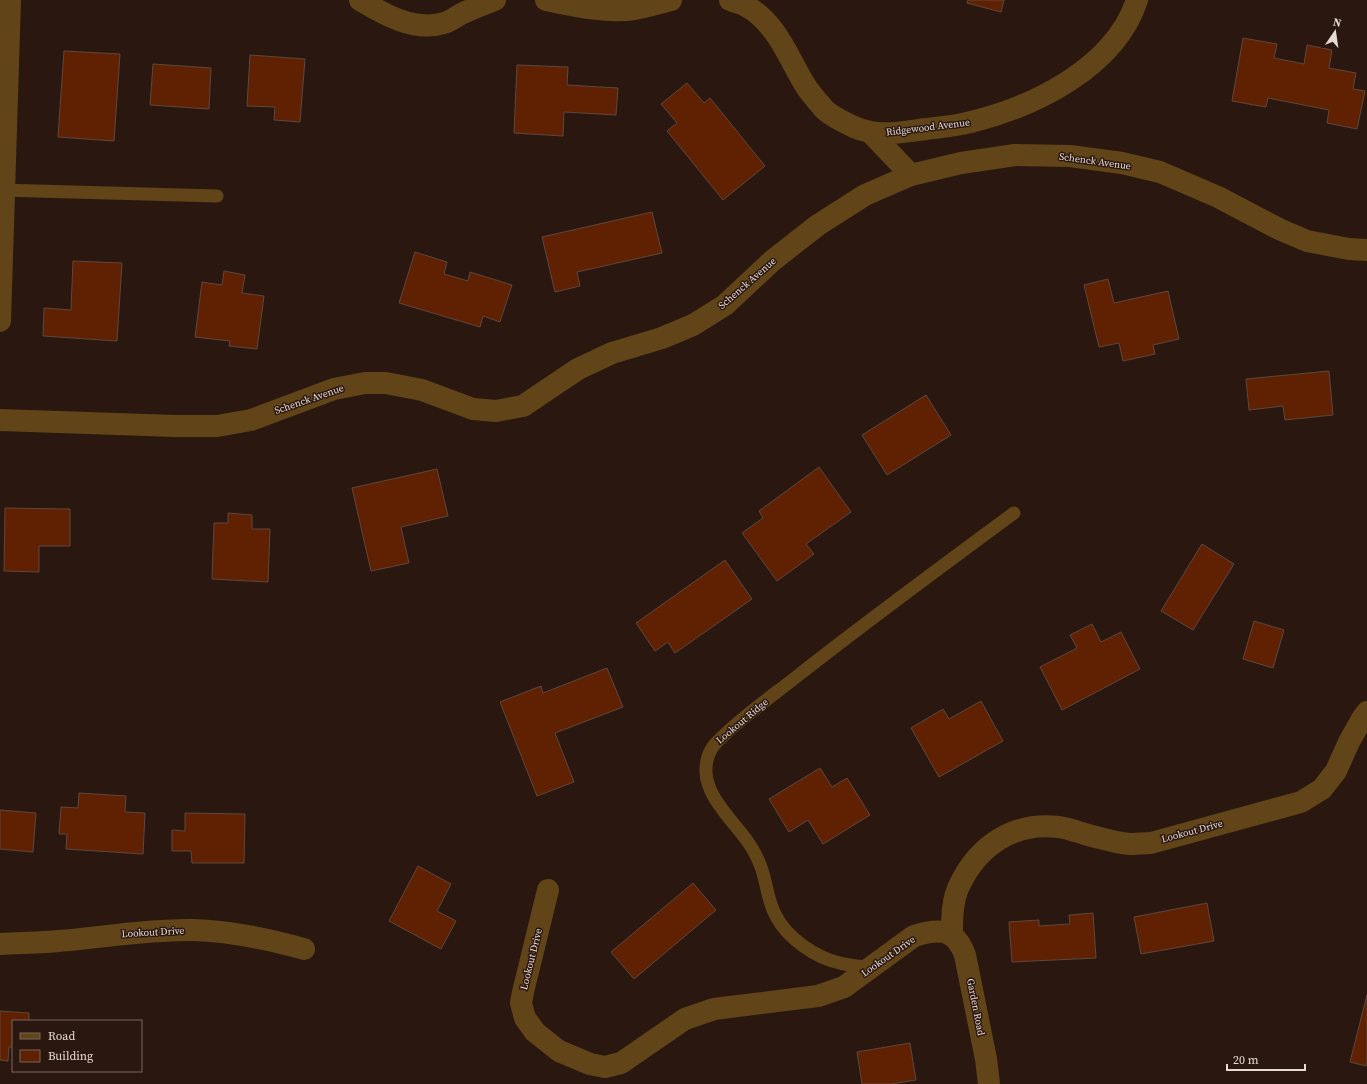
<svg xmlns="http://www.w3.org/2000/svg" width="1367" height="1084" viewBox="0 0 1367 1084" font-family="'Source Serif 4',serif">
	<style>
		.building { fill: #602102; stroke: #5d473e }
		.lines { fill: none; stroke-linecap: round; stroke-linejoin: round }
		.lane { stroke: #614518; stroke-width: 13 }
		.street { stroke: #614518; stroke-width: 22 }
		.labels { text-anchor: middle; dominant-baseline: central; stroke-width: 3; stroke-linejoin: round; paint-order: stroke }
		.street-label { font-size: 10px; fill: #e7d9d4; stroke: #2a1810 }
	</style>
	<rect width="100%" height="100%" fill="#2a1810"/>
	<g class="building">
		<polygon points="968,0 1004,0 1001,12 967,3"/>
		<polygon points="1243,38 1277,44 1274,58 1304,64 1307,45 1332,50 1329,68 1356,73 1353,89 1365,91 1357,129 1327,123 1329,110 1268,98 1266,107 1232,101"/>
		<polygon points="64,51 120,54 114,141 58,137"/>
		<polygon points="250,55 305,59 300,122 274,120 275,107 247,106"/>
		<polygon points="153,64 211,68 209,109 150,105"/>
		<polygon points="517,65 568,67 567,85 618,88 616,115 564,112 563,136 514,133"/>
		<polygon points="687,83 704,103 710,98 765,166 723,200 667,131 677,123 661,104"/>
		<polygon points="652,212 662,253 577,272 580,286 555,292 542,237"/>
		<polygon points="415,252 447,262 444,274 468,281 470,272 512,285 500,322 483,316 480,327 399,303"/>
		<polygon points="73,261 122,263 117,341 43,336 44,308 71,310"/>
		<polygon points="224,271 245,275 242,293 264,296 257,349 229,346 230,341 195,337 202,282 222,285"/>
		<polygon points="1108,279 1114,303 1168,291 1179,339 1153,345 1155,354 1123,361 1119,343 1099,347 1084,285"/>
		<polygon points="1329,371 1333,415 1285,420 1283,406 1249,410 1246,379"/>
		<polygon points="926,395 951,435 887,475 862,435"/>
		<polygon points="819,467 851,512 806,544 814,554 777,581 742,533 763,518 759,511"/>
		<polygon points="437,469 448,516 401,527 409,563 371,571 352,488"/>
		<polygon points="5,508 70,509 70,546 39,546 39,572 4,571"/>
		<polygon points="228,513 252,515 252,529 270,529 268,582 212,579 214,523 228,523"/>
		<polygon points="1202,544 1234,564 1193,630 1161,611"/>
		<polygon points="725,560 752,599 675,653 668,642 655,651 636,623"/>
		<polygon points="1254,621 1284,630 1273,668 1243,659"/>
		<polygon points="1092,624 1101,642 1121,632 1140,669 1062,710 1040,667 1077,648 1070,635"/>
		<polygon points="607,668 623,707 555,733 574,782 537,796 500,702 541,686 543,693"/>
		<polygon points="981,701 1003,741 939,777 911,728 943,709 949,719"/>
		<polygon points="820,768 832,787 847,778 870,815 823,844 808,820 789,832 769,799"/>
		<polygon points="79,793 126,796 125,812 145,813 143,854 66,849 67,834 59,834 61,807 78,808"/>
		<polygon points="0,810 36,813 33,852 0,849"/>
		<polygon points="185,813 245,814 244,863 192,863 191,851 172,851 172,830 185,831"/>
		<polygon points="418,866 451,884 437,911 456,921 441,949 389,921"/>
		<polygon points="693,883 716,910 634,979 611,952"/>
		<polygon points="1207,903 1214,941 1141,954 1134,917"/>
		<polygon points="1093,913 1096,958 1012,962 1009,922 1039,920 1039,926 1070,924 1069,915"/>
		<polygon points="1367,995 1367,1062 1366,1066 1350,1062"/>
		<polygon points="0,1011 29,1013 29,1021 13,1021 13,1047 9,1047 8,1061 0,1060"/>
		<polygon points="910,1043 916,1080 891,1084 862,1084 857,1052"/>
	</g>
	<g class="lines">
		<g class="lane">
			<polyline points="0,190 217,196"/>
			<path d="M871,968c-10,-2 -21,-2 -31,-5 -24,-5 -53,-25 -64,-47 -9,-16 -9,-33 -15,-49 -3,-8 -8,-18 -13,-25 -14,-20 -43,-46 -42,-72 0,-9 3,-19 9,-26 25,-26 56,-47 85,-70 70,-55 142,-108 214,-161"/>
		</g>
		<g class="street">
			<path d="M360,0c25,15 55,32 84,23 7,-2 13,-7 19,-10 11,-5 21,-9 32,-13"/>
			<path d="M546,0c29,6 59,13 89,9 12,-2 24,-6 36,-9"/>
			<path d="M730,0c4,2 10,3 14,5 32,16 44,52 61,80 5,8 13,17 19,24 5,5 14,10 20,13 29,17 52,11 82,7 15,-2 31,-3 45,-7 65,-16 144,-55 166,-122"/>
			<polyline points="871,133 911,175"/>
			<polyline points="0,321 10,0"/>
			<polyline points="0,420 175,426 217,426 251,420 334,389 365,383 386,383 422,390 473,409 496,411 523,406 578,369 612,353 662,338 693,325 725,305 772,261 818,225 865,195 911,175 961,163 1015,155 1070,156 1122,163 1160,172 1218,197 1279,229 1307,241 1349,249 1367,250"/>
			<path d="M548,890l-25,102 -2,11 4,15 10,14 24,19 31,13 15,3 16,-4 64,-44 29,-10 104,-13 26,-9 70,-51c25,-8 41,-8 51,19l21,104 3,25"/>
			<path d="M952,935c0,-17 0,-36 8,-51 19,-39 54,-62 98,-57 10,1 20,5 30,8 13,3 27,8 42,9 6,0 14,-1 21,-1l150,-41 21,-13 14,-18 13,-29 14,-25 4,-5"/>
			<path d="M0,944c15,-1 30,-1 45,-2 50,-3 99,-13 148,-12 38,1 75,9 111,19"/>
		</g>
	</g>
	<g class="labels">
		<g class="street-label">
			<text transform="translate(928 127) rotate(-7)">Ridgewood Avenue</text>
			<text transform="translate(1095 161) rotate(8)">Schenck Avenue</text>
			<text transform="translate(747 283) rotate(-41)">Schenck Avenue</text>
			<text transform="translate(309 399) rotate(-19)">Schenck Avenue</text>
			<text transform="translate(742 721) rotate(-40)">Lookout Ridge</text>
			<text transform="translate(1192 831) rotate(-15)">Lookout Drive</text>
			<text transform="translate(153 932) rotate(-3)">Lookout Drive</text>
			<text transform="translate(888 956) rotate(-35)">Lookout Drive</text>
			<text transform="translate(531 959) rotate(-76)">Lookout Drive</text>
			<text transform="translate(976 1007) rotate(79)">Garden Road</text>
		</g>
	</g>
	<rect x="12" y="1020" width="130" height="52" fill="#2a1810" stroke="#76655e"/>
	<rect x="20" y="1033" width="20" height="6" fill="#614518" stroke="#76655e"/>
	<text x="48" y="1040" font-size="12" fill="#e7d9d4">Road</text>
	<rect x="20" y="1050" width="20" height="12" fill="#602102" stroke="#76655e"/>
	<text x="48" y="1060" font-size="12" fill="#e7d9d4">Building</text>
	<g transform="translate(1335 32) rotate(13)" stroke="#2a1810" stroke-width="3" paint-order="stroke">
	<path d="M0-3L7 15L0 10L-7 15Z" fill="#e7d9d4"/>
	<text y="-6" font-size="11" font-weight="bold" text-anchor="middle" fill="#e7d9d4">N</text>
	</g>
	<path d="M1227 1064v6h78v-6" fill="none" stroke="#e7d9d4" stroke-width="2"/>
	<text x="1233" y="1064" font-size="12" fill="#e7d9d4" stroke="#2a1810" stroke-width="3" paint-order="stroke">20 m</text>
</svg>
